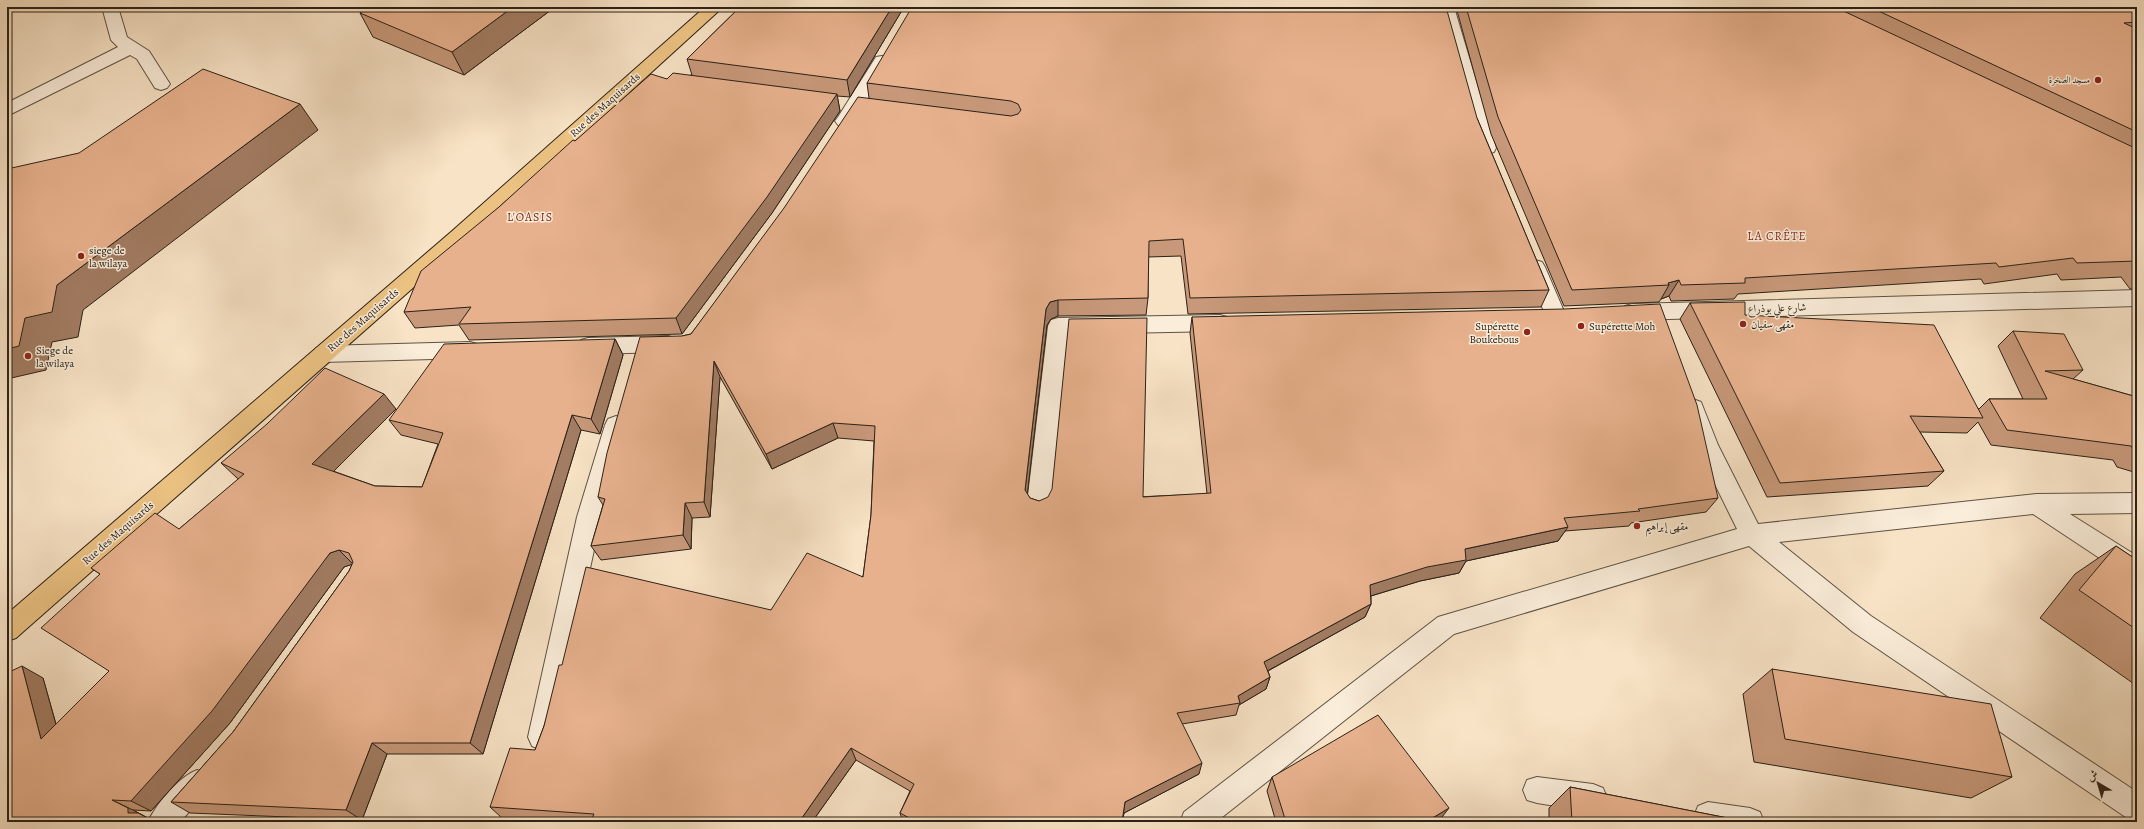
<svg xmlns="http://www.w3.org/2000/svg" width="2144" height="829" viewBox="0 0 2144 829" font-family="Alegreya,Amiri,serif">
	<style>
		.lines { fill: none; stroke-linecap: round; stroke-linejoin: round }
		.minor-casing { stroke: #5e5243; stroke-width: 2 }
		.major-casing { stroke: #2b2117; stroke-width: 2 }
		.minor { fill: #faedda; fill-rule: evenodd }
		.major { fill: #ecc283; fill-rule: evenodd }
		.wall { fill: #c79879; stroke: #2b2117 }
		.shaded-wall { fill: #a27c63; stroke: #2b2117 }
		.building { fill: #e7b18d; stroke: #2b2117 }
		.poi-dot { fill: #8f2418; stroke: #faedda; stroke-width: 1.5 }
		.labels { text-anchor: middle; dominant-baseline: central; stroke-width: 3; stroke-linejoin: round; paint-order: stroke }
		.far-poi-label { font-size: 9px; fill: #2b2117; stroke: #faedda; text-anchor: end }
		.street-label { font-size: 11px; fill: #2b2117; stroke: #faedda }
		.poi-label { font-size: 11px; fill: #2b2117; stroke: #faedda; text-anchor: start }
		.neighbourhood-label { font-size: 12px; letter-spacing: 1px; fill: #7a1f14; stroke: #faedda }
	</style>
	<rect width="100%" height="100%" fill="#f8e3c6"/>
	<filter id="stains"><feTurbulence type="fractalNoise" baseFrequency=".005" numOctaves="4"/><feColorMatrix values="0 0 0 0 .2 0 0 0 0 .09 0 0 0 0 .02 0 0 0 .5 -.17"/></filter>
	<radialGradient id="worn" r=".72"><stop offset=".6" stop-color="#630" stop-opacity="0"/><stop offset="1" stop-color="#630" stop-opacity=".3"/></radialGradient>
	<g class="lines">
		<g class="minor-casing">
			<g id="minor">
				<polygon points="102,7 118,7 127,37 149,51 170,84 167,88 161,90 155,88 137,59 130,55 7,116 7,103 118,47 111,40"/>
				<polygon points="1438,7 1454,7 1496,148 1494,152 1487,154 1480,152 1478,148"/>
				<path d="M882,56l6,1 3,4c-7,12 -32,59 -41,64 -4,3 -8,1 -12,0l-3,-4 3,-4 38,-60z"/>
				<polygon points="1535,260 1542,262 1545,267 1566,316 1563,322 1556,324 1549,322 1546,316 1525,267 1528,262"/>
				<polygon points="2137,290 2137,306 1632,320 1625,318 1622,312 1625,306 1632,304"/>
				<polygon points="1220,315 1227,317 1230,323 1227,329 1220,331 1068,334 1051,504 1047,511 1039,514 1031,511 1027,504 1048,326 1051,320 1058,318"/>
				<polygon points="668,336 675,338 679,344 675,350 668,352 588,354 581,352 577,346 581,340 588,338"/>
				<polygon points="470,342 477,344 481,350 477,356 470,358 323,362 316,360 312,354 316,348 323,346"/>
				<polygon points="1693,399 1701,402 1718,445 1758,524 2036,494 2137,493 2137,513 2070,514 2137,556 2137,580 2128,577 2033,514 1779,542 1871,616 2137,792 2137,822 2127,818 1853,632 1749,546 1454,634 1216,822 1180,822 1184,812 1438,617 1737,529 1696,446 1682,408 1685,402"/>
				<polygon points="616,416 624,419 627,425 601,517 554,737 550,746 541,750 532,746 528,737 577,517 605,425 608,419"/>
				<path d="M197,770l10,4 3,9 -3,9 -27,30h-32c7,-17 32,-46 49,-52z"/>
				<polygon points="1537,777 1593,784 1603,788 1607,798 1603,808 1593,812 1537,803 1527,800 1523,790 1527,780"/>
				<polygon points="1708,802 1750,808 1760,812 1764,822 1697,822 1694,816 1698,806"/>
			</g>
		</g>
		<g class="major-casing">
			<polygon id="major" points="705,7 723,7 465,242 16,638 7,641 7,614 451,232"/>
		</g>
		<use href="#minor" class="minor"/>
		<use href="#major" class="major"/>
	</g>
	<g class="wall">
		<polygon points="555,7 464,75 373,37 360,13"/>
		<polygon points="740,7 904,7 850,97 837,96 840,111 772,213 682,334 469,340 459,325 415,328 404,312 499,207 575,141 667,79 692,75 687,59"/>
		<polygon points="1456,7 1827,7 1830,9 1840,9 1841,7 2137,7 2137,289 2130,289 2121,277 2061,280 2057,274 1984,284 1981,279 1738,294 1734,299 1671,301 1669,296 1661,299 1659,302 1564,306 1491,134"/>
		<polygon points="867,83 1477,118 1549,290 1541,307 1188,314 1181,256 1148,257 1148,298 1146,315 1058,316 1051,319 1047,325 1027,494 1030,498 1039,501 1207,494 1190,333 1192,317 1718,498 1706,512 1631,523 1629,526 1565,531 1558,541 1466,561 1459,573 1420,581 1371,596 1371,604 1365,617 1268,671 1270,677 1266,689 1239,705 1236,715 1182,724 1199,774 1124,813 1122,822 903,822 900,813 910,791 856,760 812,822 575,822 502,818 490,807 535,750 544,726 562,665 771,610 863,577 871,515 874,441 838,438 772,469 720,377 710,517 692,518 691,549 601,560 591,546 603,505 598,497 682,336 691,334 869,98"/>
		<polygon points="1690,303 1745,315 1979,409 1989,399 2023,399 1998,346 2013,331 2083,370 2073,379 2137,397 2137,473 2117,467 2113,460 1991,445 1978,422 1967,433 1920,432 1944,471 1928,486 1767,497 1680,319"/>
		<polygon points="615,339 623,355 600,434 581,430 483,754 387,754 362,820 190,813 171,802 233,732 349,571 352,564 344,567 230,723 151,811 133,810 155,822 7,822 43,678 56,724 109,671 100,574 91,568 179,529 239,479 237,478 221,463 396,409 333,471 375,486 422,487 438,444 401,435 389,420"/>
		<polygon points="2116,546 2137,560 2137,686 2040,618 2075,574"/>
		<polygon points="1772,669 2012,777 1971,798 1754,762 1743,694"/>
		<polygon points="1272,777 1439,821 1437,822 1276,822 1267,791"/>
		<polygon points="1570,787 1748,822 1549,822 1549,808"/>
	</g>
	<g class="shaded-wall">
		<polygon points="513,7 555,7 464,75 452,52"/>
		<polygon points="892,7 904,7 850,97 847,80"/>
		<polygon points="837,94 840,111 772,213 682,334 676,318"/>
		<polygon points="300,104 318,130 83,310 78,337 52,342 46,370 7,379 7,349 25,318 57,285"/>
		<polygon points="1679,280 1669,296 1661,299 1669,285 1668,283"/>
		<polygon points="1058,300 1058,316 1051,319 1047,325 1026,505 1025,490 1046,309 1050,302"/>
		<polygon points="615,339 623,355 600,434 591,419"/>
		<polygon points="714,361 720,377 710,517 704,502"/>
		<polygon points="384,394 396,409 326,479 312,464"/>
		<polygon points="572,415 581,430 483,754 470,743"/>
		<polygon points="833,423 838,438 772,469 766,454"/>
		<polygon points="685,503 692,518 691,549 683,535"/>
		<polygon points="1568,527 1558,541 1466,561 1459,573 1420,581 1364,598 1370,585 1465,549"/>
		<polygon points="339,550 353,564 344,567 230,723 151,811 131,801 330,553"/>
		<polygon points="1371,604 1365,617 1260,675 1264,662"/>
		<polygon points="22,666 43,678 63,750 41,739"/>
		<polygon points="1270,677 1266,689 1239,705 1240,703 1238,696"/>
		<polygon points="372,743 387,754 362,820 346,810"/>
		<polygon points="851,748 856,760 812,822 799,822"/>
		<polygon points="1202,763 1199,774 1124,813 1122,822 1125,802"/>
		<polygon points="112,800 133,810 155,822 128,813"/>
		<polygon points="1449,808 1439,821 1437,822 1426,822"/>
	</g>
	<g class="building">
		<polygon points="369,7 513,7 452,52 360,13"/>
		<polygon points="740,7 892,7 847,80 687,59"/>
		<polygon points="912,7 1446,7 1477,118 1549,290 1190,298 1183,239 1149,241 1148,298 1058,300 1050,302 1046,309 1025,490 1030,498 1039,501 1048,497 1052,489 1069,319 1147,318 1143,497 1211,493 1192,317 1564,309 1660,304 1697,405 1718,498 1638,509 1640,511 1564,518 1568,527 1465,549 1466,560 1427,567 1370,585 1371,604 1264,662 1270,677 1238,696 1240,703 1177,713 1202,763 1125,802 1122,822 917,822 900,813 914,784 851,748 799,822 590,822 594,814 490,807 510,748 535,750 544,726 559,665 562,665 586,567 771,610 807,553 863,577 871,515 875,426 833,423 766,454 714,361 704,502 685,503 683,535 591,546 605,499 598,497 607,453 640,337 682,336 691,334 784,208 858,97 1011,116 1018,114 1021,110 1018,104 1011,101 867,83"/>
		<polygon points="1466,7 1827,7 1830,9 1833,7 1835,7 2137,149 2137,261 2077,263 2073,258 1999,267 1996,263 1745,278 1745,283 1681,285 1679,280 1668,283 1669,285 1572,290 1498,117"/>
		<polygon points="1870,7 2137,7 2137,22 2124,23 2137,29 2137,132"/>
		<polygon points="203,69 300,104 57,285 52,312 25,318 19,346 7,349 7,169 79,153"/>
		<polygon points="673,73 837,94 767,197 676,318 459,324 471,307 404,312 421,271 499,207 573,140 575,141 651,74 667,79"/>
		<polygon points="1745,302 1745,315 1934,325 1983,418 1910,416 1944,471 1780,483 1690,303"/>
		<polygon points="2013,331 2064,334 2083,370 2045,371 2137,397 2137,453 2136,453 2131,446 2007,430 1989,399 2047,399"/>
		<polygon points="615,339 591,419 572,415 470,743 372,743 346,810 171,802 233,732 349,571 353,562 349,553 339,550 330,553 212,711 131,801 112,800 128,808 128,813 138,813 155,822 7,822 7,673 22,666 41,739 109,671 41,628 100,574 91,568 155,513 179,529 244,474 221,463 267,424 325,368 384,394 312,464 375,486 422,487 443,433 389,420 444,344"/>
		<polygon points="2116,546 2137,560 2137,630 2079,590"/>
		<polygon points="1772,669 1991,704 2012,777 1785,739"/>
		<polygon points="1378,715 1449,808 1426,822 1286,822 1272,777"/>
		<polygon points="1570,787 1748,822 1572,822"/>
	</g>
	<g class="poi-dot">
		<circle cx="2098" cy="80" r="4"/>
		<circle cx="81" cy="256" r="4"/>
		<circle cx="1743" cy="324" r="4"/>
		<circle cx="1581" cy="326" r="4"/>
		<circle cx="1527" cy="332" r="4"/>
		<circle cx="28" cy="356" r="4"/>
		<circle cx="1637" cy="526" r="4"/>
	</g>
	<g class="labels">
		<g class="far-poi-label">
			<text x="2090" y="80">مسجد الصخرة</text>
		</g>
		<g class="street-label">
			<text transform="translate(605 105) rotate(-42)">Rue des Maquisards</text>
			<text transform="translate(1777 308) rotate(-2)">شارع علي بوذراع</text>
			<text transform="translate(363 320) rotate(-41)">Rue des Maquisards</text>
			<text transform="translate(118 533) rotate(-41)">Rue des Maquisards</text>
		</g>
		<g class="poi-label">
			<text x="89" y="250">siege de<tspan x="89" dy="13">la wilaya</tspan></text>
			<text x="1751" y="324">مقهى سفيان</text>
			<text x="1519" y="326" text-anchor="end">Supérette<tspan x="1519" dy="13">Boukebous</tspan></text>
			<text x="1589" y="326">Supérette Moh</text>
			<text x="36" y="350">Siege de<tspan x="36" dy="13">la wilaya</tspan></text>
			<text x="1645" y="526">مقهى إبراهيم</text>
		</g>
		<g class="neighbourhood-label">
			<text x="530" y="217">L'OASIS</text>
			<text x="1777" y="236">LA CRÊTE</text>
		</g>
	</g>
	<rect width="2144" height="829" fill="none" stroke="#f8e3c6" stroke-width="24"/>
	<rect x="8" y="8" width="2128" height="813" fill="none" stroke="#2b2117" stroke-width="2"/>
	<rect x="12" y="12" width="2120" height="805" fill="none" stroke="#2b2117"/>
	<g transform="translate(2098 783) rotate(322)" stroke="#faedda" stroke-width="3" paint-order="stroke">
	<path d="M0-3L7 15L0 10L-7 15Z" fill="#2b2117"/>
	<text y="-6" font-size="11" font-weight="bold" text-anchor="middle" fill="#2b2117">ش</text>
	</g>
	<rect width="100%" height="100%" filter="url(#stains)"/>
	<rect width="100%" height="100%" fill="url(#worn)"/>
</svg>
